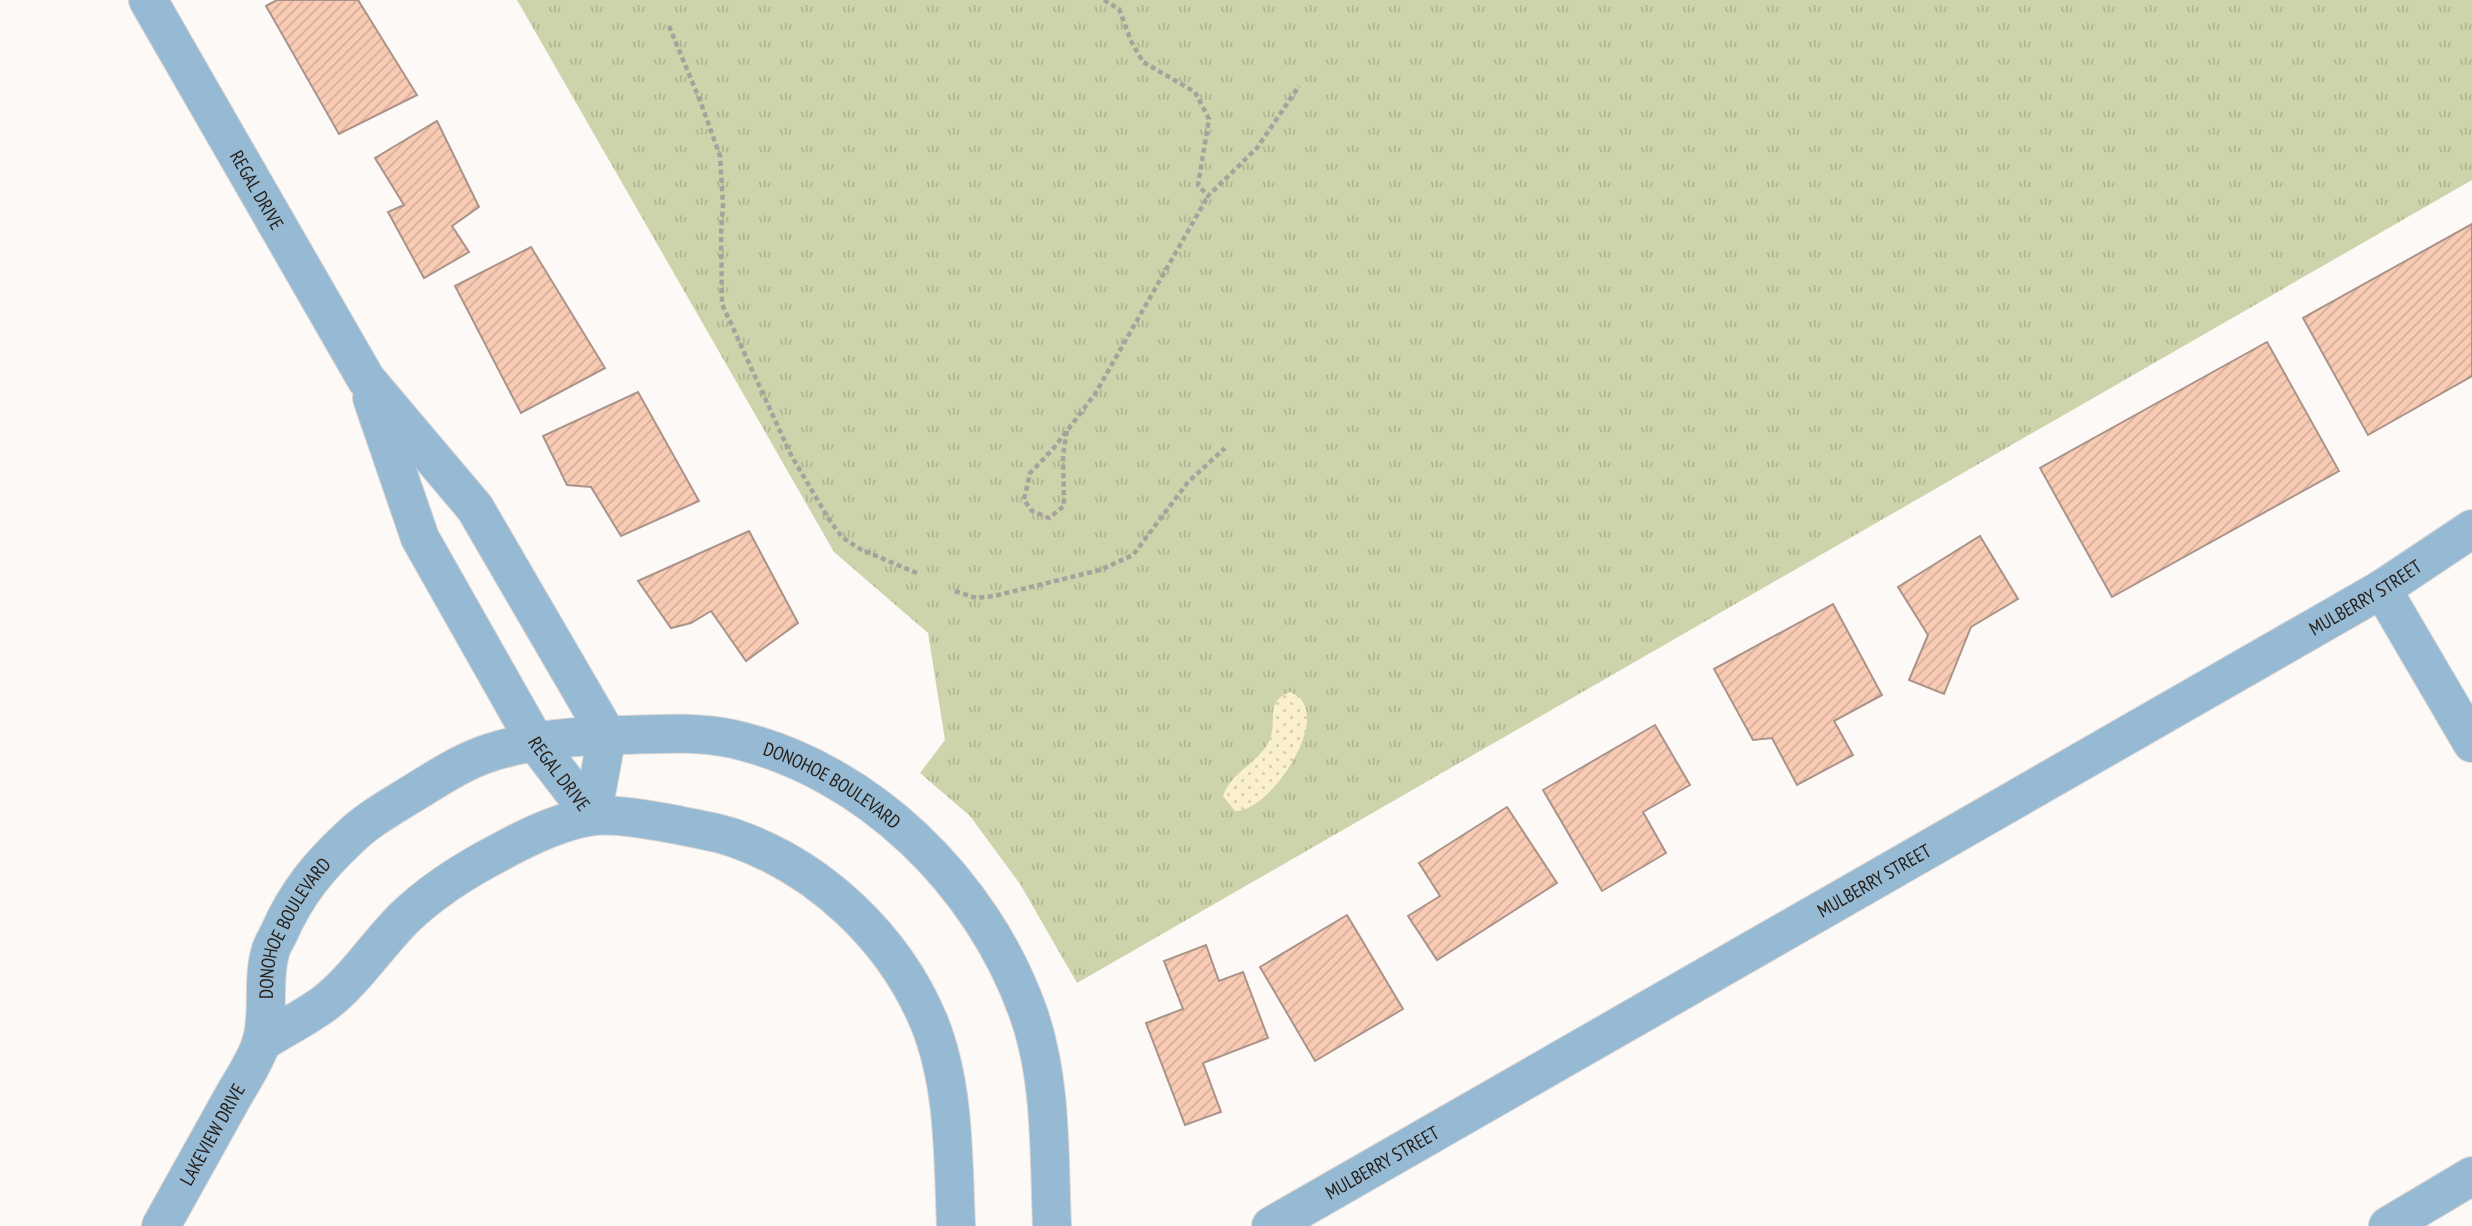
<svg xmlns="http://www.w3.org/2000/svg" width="2472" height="1226" viewBox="0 0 2472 1226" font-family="'PT Sans Narrow',sans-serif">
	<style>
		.grass { fill: url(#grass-tufts) }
		.sand { fill: url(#sand-dots) }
		.building { fill: url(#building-hatch); stroke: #aa948a; stroke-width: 2 }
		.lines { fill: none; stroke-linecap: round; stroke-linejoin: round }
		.minor-casing { stroke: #dbd6d3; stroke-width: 40 }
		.path { stroke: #a7a29d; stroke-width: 4.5; stroke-dasharray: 5 3.5; stroke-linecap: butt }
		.minor { stroke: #96b9d4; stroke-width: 38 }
		.labels { text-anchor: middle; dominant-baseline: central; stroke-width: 7; stroke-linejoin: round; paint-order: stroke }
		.street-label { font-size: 19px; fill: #27201a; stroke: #fff }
	</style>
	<defs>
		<pattern id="grass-tufts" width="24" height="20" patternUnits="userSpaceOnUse" patternTransform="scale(1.75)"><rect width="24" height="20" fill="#cdd3aa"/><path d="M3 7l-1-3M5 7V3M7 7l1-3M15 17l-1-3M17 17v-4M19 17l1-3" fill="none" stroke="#b0b592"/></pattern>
		<pattern id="sand-dots" width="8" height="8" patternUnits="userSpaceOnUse" patternTransform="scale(1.75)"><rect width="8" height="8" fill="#faf0cb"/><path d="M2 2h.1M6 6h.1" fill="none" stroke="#d6ceae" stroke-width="1.8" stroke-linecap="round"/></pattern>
		<pattern id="building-hatch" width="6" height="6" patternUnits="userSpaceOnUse" patternTransform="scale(1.75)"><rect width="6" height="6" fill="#f9cbb4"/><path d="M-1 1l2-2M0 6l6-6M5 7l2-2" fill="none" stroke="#d5ae9a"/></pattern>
	</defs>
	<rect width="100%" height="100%" fill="#fdf9f6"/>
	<polygon class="grass" points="517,0 2472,0 2472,180 1077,983 1020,884 970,816 920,773 945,740 928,633 834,552"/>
	<path class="sand" d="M1290,692c49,18 -20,121 -55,119l-12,-15c8,-24 34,-32 45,-53 12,-22 -6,-40 22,-51z"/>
	<g class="building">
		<polygon points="277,0 358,0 417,95 339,134 266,6"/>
		<polygon points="437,121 479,207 452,226 469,252 424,278 388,212 404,205 375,158"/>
		<polygon points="2472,224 2472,376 2368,435 2303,318"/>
		<polygon points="531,247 605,368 521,413 455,286"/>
		<polygon points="2267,342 2339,471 2112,597 2040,468"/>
		<polygon points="638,392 699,501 621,536 591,487 567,485 543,436"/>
		<polygon points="749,531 798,623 746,661 711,611 691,623 671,628 638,581"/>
		<polygon points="1980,536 2018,599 1971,627 1944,694 1909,680 1928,635 1898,587"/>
		<polygon points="1833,604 1882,695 1834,721 1853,755 1797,785 1772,738 1753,740 1714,669"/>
		<polygon points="1655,725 1690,785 1643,812 1666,853 1602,891 1543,790"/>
		<polygon points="1507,807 1557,883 1437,960 1408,916 1440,896 1419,863"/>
		<polygon points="1347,915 1403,1009 1315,1061 1260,967"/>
		<polygon points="1206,945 1219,981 1243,972 1268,1038 1203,1063 1221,1112 1185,1125 1146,1023 1183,1009 1164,961"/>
	</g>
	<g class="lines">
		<g class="minor-casing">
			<g id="minor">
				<path id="s1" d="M148,0l218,379 109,129 132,227 -15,81"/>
				<path id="s2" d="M372,398l48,140 116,205 56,73"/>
				<polyline points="2382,589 2472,743"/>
				<path d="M262,1042c20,-13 43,-24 63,-39 28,-21 53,-59 79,-85 27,-26 63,-49 96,-66 25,-14 65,-33 94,-36 28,-2 56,4 84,9 18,4 39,7 56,13 86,30 160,100 195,184 26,64 24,137 27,204"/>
				<path id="s3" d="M161,1226c23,-41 46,-83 69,-124 9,-17 26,-41 31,-59 9,-27 1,-62 9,-90 1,-6 6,-14 9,-20 17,-39 39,-66 70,-95 17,-17 40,-30 61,-43 25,-15 51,-33 79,-42 42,-14 88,-17 132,-18 37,-1 75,-4 112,4 135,31 249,144 295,273 24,67 21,143 24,214"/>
				<path id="s4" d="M1271,1226l1111,-637 90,-60"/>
				<polyline points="2388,1226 2472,1176"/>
			</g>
		</g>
		<g class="path">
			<polyline points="1104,0 1119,9 1131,41 1143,62 1195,92 1209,119 1198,185 1208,196 1257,148 1299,86"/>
			<polyline points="669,26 701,103 720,156 723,204 721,234 722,304 791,455 830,521 842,537 860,549 919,574"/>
			<polyline points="1067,431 1063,455 1064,506 1049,518 1032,511 1024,500 1030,473 1053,449 1095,394 1208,196"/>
			<polyline points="955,591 976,598 994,596 1100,570 1133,555 1188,482 1225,448"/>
		</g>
		<use href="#minor" class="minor"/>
	</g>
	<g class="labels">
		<g class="street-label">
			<text stroke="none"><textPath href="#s1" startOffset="219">REGAL DRIVE</textPath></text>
			<text stroke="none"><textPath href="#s4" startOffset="1262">MULBERRY STREET</textPath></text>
			<text stroke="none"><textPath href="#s2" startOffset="422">REGAL DRIVE</textPath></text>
			<text stroke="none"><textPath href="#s3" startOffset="961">DONOHOE BOULEVARD</textPath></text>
			<text stroke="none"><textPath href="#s4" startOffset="695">MULBERRY STREET</textPath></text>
			<text stroke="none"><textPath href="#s3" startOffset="331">DONOHOE BOULEVARD</textPath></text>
			<text stroke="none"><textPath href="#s3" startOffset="105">LAKEVIEW DRIVE</textPath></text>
			<text stroke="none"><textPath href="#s4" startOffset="128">MULBERRY STREET</textPath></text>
		</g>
	</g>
</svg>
